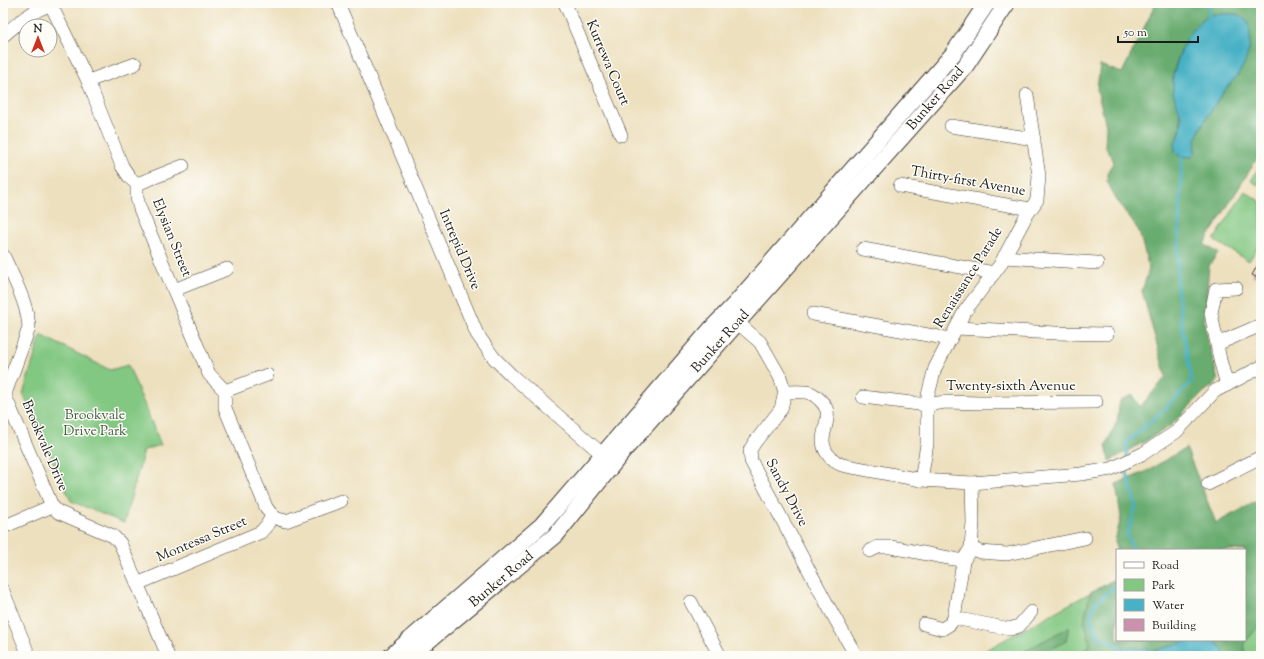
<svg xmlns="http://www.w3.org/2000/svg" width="1264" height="659" viewBox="0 0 1264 659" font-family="'Sorts Mill Goudy',serif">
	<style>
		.green { fill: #82c782; stroke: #4f724f }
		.forest { fill: #69ac70; stroke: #426446; fill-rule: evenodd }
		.water { fill: #47b1c5; stroke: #326670 }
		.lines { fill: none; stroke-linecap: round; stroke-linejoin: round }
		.stream { stroke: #47b1c5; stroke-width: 3 }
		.building { fill: #cc92ad }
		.minor-casing { stroke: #3b3934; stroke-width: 14 }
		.major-casing { stroke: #3b3934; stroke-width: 18 }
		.minor { stroke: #fff; stroke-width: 13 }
		.major { stroke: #fff; stroke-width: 16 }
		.labels { text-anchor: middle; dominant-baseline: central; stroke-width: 3; stroke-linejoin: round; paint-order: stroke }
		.street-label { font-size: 14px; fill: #1c1c1c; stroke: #fdfcf7 }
		.park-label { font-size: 14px; fill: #456045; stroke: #fdfcf7 }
	</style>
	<rect width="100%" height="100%" fill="#fdfcf7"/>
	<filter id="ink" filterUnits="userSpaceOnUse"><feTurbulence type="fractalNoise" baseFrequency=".025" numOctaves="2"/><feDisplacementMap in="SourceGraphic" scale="8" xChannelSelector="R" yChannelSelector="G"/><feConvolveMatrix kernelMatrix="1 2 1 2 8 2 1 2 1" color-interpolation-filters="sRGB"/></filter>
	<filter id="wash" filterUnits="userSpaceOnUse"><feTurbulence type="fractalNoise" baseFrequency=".012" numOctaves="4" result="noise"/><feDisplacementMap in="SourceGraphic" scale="16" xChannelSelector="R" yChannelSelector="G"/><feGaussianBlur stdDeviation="0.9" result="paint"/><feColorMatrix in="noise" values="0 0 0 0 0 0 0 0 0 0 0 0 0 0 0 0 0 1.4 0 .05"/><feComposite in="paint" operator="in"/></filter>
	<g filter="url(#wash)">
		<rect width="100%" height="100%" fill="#ede0be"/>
		<g class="green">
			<polygon points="1261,163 1261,187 1251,181"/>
			<polygon points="1245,191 1261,202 1261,242 1249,261 1214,240"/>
			<polygon points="41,335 110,370 128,365 161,445 144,450 124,523 71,501 29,408 23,394"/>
			<polygon points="1261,499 1261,656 975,656 1117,578 1117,640 1245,640 1245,550"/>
		</g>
		<g class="forest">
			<path d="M1156,3h105v149l-57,92 14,9 -9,13 -5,58 14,57 -14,11 -34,34 -28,17 -33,18 -3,-16 11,-24 3,-20 12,-6 8,12 26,-30 -24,-86 7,-22 -10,-38 -23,-32 -9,-18 2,-12 5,-7 -9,-16 1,-20 -9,-37 3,-24 22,8zM1187,37l52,37 -15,17 -23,36 -5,10 -2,7 1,8 -10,5 -5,-1 -5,-12c13,-26 0,-39 -2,-66 0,-11 10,-31 14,-41z"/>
			<polygon points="1186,448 1216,523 1261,499 1261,570 1259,573 1261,578 1261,624 1245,642 1244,656 1224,656 1223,649 1213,640 1245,640 1245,550 1117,550 1117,553 1115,541 1121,517 1116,484 1145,472"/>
			<polygon points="1117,578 1117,640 1191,640 1157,650 1120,647 1120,656 1080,656 1090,643 1084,621 1090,593"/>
			<polygon points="1069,627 1066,641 1038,656 1016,656"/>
		</g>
		<g class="water">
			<path d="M1214,14h23l11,7c5,18 1,38 -10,53 -4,6 -9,11 -14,17 -6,8 -11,18 -17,26 -7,12 -13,21 -12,35l-4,5 -11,-1 -5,-4v-8l5,-10 2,-16 -9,-25v-17l6,-20 8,-19 15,-18z"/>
			<polygon points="1191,640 1213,640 1223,649 1224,656 1120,656 1120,647 1157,650"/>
		</g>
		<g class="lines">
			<g class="stream">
				<polyline points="1209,3 1209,19"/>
				<polyline points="1127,457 1127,442 1162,412 1192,381 1182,326 1177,287 1182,154"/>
				<polyline points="1127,465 1127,473 1136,507 1127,534 1133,550"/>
				<polyline points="1117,585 1095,603 1090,620 1098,636 1120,647 1127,656"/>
			</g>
		</g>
		<g id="blocks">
			<polygon class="building" points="1261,259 1261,280 1252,275"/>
		</g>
	</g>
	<g filter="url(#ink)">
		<use href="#blocks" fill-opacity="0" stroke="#3b3934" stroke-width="1"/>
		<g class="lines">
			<g class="minor-casing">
				<g id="minor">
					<polyline points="338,3 477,334 494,358 511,375 609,460"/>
					<polyline points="565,3 621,135"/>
					<path d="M3,36c15,-13 29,-26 48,-31l37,76 34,85 8,12 7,6v14l3,11 69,165 16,17v17l41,99c6,9 9,12 20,14l55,-20"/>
					<polyline points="88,81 135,64"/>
					<polyline points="951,126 1034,139"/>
					<polyline points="137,184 183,166"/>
					<polyline points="900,186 1030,209"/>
					<polyline points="863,249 994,273"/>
					<path d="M3,255c10,22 25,49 26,73l-23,63v7l46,108 6,6 55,24 7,7 48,113"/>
					<polyline points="1004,257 1097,263"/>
					<polyline points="174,290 227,269"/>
					<polyline points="813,314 950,339"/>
					<polyline points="731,317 760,342 780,377 785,392 781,409 755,442 750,450 751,461 827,604 856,656"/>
					<polyline points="956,328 1056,333 1107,334"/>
					<polyline points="1217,344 1261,325"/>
					<polyline points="1227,385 1220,360 1211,313 1216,289 1236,288"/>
					<polyline points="225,391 267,375"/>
					<path d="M785,392c7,0 18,-1 25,1 3,1 7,4 10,7 14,13 4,24 3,40 0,12 9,21 19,25l79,15 51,3 109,-9 30,-5 33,-16 32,-21 39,-41 46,-24"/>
					<polyline points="863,397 927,405 945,402 980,403 1096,402"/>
					<polyline points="921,480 927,444 927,412 928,395 935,368 965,311 1000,265 1026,216 1037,200 1039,176 1027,95"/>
					<polyline points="1208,484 1261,457"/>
					<polyline points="3,527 52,506"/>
					<polyline points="971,548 980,552 1007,554 1085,538"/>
					<polyline points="870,551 878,547 891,547 954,559 963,561"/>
					<polyline points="137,584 261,532 267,525 272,516"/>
					<polyline points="3,591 29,656"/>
					<polyline points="691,602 720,656"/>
					<polyline points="954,618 1010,629 1019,626 1031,612"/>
					<polyline points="924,624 942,629 950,624 954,618 963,561 971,548 973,522 972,483"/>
				</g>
			</g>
			<g class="major-casing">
				<g id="major">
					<polyline points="391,656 542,525 712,328 736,303 953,54 987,3"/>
					<polyline points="410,656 556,535 625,449 966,65 1007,3"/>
				</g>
			</g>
			<use href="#minor" class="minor"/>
			<use href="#major" class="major"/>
		</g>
	</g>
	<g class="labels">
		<g class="street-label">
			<text transform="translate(607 63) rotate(67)">Kurrewa Court</text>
			<text transform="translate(936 99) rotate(-49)">Bunker Road</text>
			<text transform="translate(968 182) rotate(10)">Thirty-first Avenue</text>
			<text transform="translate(171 238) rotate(68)">Elysian Street</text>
			<text transform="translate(459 250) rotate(67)">Intrepid Drive</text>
			<text transform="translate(969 278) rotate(-58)">Renaissance Parade</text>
			<text transform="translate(721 342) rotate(-48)">Bunker Road</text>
			<text x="1011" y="387">Twenty-sixth Avenue</text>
			<text transform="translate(44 446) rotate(67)">Brookvale Drive</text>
			<text transform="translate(786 493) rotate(62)">Sandy Drive</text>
			<text transform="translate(202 540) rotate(-23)">Montessa Street</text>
			<text transform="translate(502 580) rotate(-40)">Bunker Road</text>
		</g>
		<g class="park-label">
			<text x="95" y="416">Brookvale<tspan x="95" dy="16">Drive Park</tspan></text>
		</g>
	</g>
	<rect width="1264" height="659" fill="none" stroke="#fdfcf7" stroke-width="16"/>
	<rect x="1116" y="549" width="130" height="92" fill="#fdfcf7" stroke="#a3a29f"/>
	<rect x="1124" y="562" width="20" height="6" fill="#ffffff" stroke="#a3a29f"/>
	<text x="1152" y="569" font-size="12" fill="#1c1c1c">Road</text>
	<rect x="1124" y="579" width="20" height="12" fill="#82c782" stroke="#a3a29f"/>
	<text x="1152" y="589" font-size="12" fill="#1c1c1c">Park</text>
	<rect x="1124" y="599" width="20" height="12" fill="#47b1c5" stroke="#a3a29f"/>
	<text x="1152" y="609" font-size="12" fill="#1c1c1c">Water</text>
	<rect x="1124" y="619" width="20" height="12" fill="#cc92ad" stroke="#a3a29f"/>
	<text x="1152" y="629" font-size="12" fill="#1c1c1c">Building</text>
	<g transform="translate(38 38)"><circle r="19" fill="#fdfcf7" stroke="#a3a29f"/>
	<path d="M0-3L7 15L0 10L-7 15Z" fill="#c8321e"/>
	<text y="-6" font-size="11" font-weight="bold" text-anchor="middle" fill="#1c1c1c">N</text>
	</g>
	<path d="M1118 36v6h80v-6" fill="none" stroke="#1c1c1c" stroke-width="2"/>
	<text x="1124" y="36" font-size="12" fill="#1c1c1c" stroke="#fdfcf7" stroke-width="3" paint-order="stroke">50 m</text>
</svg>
